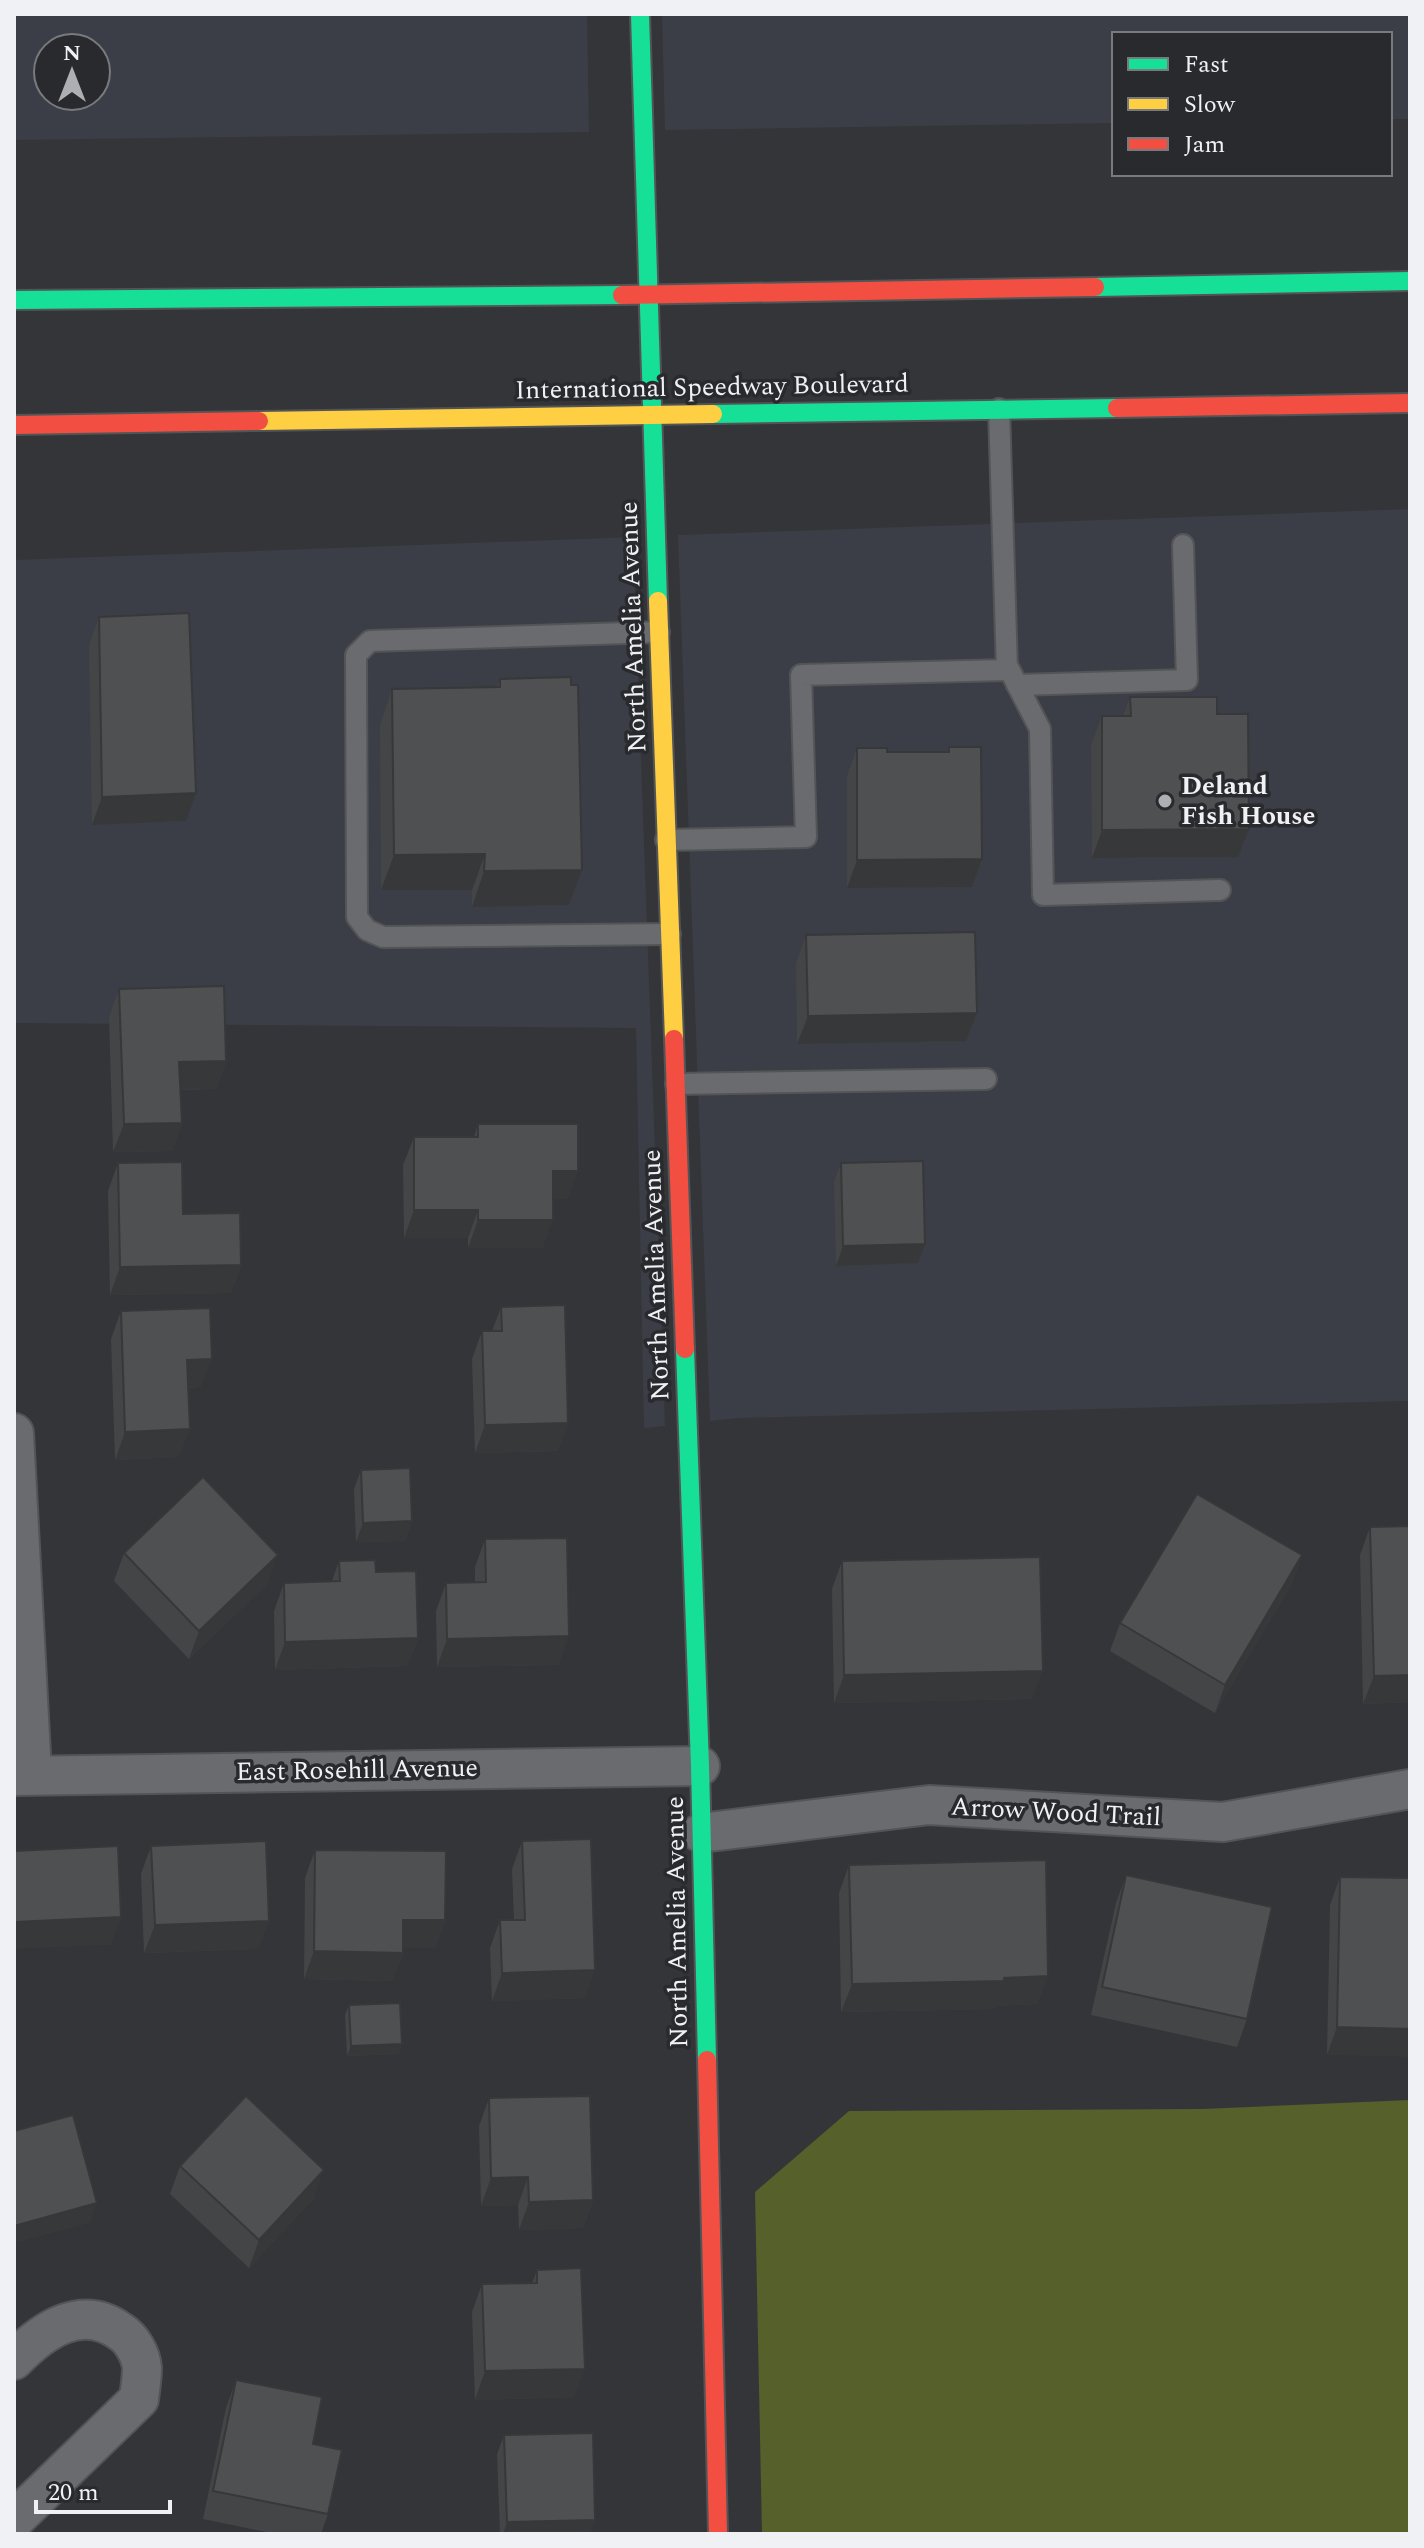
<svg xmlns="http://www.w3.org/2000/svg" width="1424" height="2548" viewBox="0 0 1424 2548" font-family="Spectral,serif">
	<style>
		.built { fill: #3b3e47; fill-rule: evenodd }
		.forest { fill: #56602b }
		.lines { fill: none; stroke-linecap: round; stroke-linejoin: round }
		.lane-casing { stroke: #535456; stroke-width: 24 }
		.street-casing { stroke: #535456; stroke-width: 42 }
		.fast-casing { stroke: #535456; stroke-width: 22 }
		.slow-casing { stroke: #535456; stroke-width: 22 }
		.jam-casing { stroke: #535456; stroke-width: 22 }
		.lane { stroke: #6a6b6e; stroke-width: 20 }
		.street { stroke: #6a6b6e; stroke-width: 38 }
		.fast { stroke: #16e098; stroke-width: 18 }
		.slow { stroke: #ffcf43; stroke-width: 18 }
		.jam { stroke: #f24e42; stroke-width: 18 }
		.wall { fill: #444547 }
		.shaded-wall { fill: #373839 }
		.building { fill: #4f5052; stroke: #373839; stroke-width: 2 }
		.poi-dot { fill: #aeafb2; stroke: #292a2e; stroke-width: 3 }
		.labels { text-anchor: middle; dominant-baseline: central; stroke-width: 7; stroke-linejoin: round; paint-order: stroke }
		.street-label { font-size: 26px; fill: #f0f1f4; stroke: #292a2e }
		.poi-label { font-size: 26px; font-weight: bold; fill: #f0f1f4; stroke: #292a2e; text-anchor: start }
	</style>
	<rect width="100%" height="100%" fill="#343538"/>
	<g class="built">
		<path d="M14,14h573l2,118 -575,8zM48,48h48v48h-48z"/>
		<polygon points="662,14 1410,14 1410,119 1390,119 1390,34 1114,34 1114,123 665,130"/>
		<polygon points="1410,509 1410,1401 738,1418 710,1421 678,535"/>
		<polygon points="633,537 665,1426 644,1428 636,1028 14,1023 14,560"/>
	</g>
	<polygon class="forest" points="1410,2100 1410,2534 762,2534 755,2192 849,2111 1203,2109"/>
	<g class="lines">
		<g class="lane-casing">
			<g id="lane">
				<polyline points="659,632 370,641 356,655 357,917 367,930 383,937 670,934"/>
				<polyline points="1007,665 1040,729 1043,895 1220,890"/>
				<polyline points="1017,685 1187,680 1183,545"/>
				<polyline points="666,840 806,837 801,675 1007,670 999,409"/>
				<polyline points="676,1084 986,1079"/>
			</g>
		</g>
		<g class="street-casing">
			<g id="street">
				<polyline points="14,1433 32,1774"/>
				<polyline points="14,1776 700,1766"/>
				<polyline points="701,1833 929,1805 1223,1822 1410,1789"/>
				<path d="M14,2360c29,-30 68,-57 107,-28 11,7 20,23 21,36 0,11 -2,21 -3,31l-125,121"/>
			</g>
		</g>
		<g class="fast-casing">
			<g id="fast">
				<polyline points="640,14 658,601"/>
				<polyline points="1095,287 1410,281"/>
				<polyline points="14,300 622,295"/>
				<polyline points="713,414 1117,408"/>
				<polyline points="685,1349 700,1766 707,2060"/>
			</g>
		</g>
		<g class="slow-casing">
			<g id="slow">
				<polyline points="259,421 713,414"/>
				<polyline points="658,601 674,1039"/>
			</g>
		</g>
		<g class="jam-casing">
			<g id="jam">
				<polyline points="622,295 1095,287"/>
				<polyline points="1117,408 1410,403"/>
				<polyline points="14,425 259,421"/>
				<polyline points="674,1039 685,1349"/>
				<polyline points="707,2060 718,2534"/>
			</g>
		</g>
		<use href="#lane" class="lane"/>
		<use href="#street" class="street"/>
		<use href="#fast" class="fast"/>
		<use href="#slow" class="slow"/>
		<use href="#jam" class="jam"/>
	</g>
	<g class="wall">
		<polygon points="99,617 186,821 92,825 89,645"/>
		<polygon points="500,679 571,685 582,870 569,905 472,907 472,890 381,890 380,725 392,689 497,687"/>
		<polygon points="1130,697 1217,714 1238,857 1092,858 1091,745 1102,716 1123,716"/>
		<polygon points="949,747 982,859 972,887 847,888 847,776 857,748 887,752 947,752"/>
		<polygon points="806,935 977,1013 966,1041 797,1044 796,963"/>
		<polygon points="119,989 226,1061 216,1089 180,1090 182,1123 172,1151 113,1152 109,1017"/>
		<polygon points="478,1124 568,1199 553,1199 543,1248 468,1248 468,1238 404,1238 403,1165 414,1137 474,1137"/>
		<polygon points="118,1163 183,1214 241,1265 231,1293 110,1295 108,1191"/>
		<polygon points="841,1163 925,1244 918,1263 836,1266 834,1182"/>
		<polygon points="501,1307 568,1423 558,1451 475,1453 472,1359 482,1331 492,1331"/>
		<polygon points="121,1311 201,1387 188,1388 179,1457 115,1460 111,1339"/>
		<polygon points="361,1470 412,1521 405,1541 356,1542 354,1489"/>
		<polygon points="1370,1527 1410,1702 1363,1704 1360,1555"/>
		<polygon points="485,1539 559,1665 437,1667 436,1611 446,1583 475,1582 475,1567"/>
		<polygon points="124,1553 268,1583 189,1659 114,1581"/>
		<polygon points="1302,1555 1292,1583 1215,1713 1110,1651 1120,1623"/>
		<polygon points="339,1561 376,1572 418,1638 407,1666 275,1670 274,1611 284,1583 332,1581"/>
		<polygon points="842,1561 1032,1699 834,1703 832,1589"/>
		<polygon points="522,1841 585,1998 492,2001 490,1948 500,1920 514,1920 512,1869"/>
		<polygon points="151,1846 259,1949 144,1953 141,1874"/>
		<polygon points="315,1850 445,1920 435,1948 403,1948 403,1953 392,1981 304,1979 305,1878"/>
		<polygon points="849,1865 1038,2004 995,2006 994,2009 841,2012 839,1893"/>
		<polygon points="1126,1875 1247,2019 1237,2047 1091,2015 1116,1903"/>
		<polygon points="1340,1877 1410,1878 1327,2055 1330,1905"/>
		<polygon points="349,2005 402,2044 398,2054 347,2056 345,2015"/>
		<polygon points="489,2098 593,2200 583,2228 519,2230 518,2205 481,2206 479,2126"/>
		<polygon points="180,2166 314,2198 249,2268 170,2194"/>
		<polygon points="537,2270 574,2397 475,2400 472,2312 482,2284 532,2283"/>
		<polygon points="236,2380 313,2444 328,2514 321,2534 276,2534 203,2519 226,2408"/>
		<polygon points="504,2435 590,2534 500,2534 497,2454"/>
	</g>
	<g class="shaded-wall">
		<polygon points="196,793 186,821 92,825 102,797"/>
		<polygon points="1249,829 1238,857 1092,858 1102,830"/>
		<polygon points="485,854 472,890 381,890 394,855"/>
		<polygon points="982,859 972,887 847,888 857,860"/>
		<polygon points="582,870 569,905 472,907 484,871"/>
		<polygon points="977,1013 966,1041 797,1044 808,1016"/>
		<polygon points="226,1061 216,1089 169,1090 179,1062"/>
		<polygon points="182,1123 172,1151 113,1152 124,1124"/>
		<polygon points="553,1171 578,1171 568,1199 543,1199"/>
		<polygon points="414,1210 478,1210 468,1238 404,1238"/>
		<polygon points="478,1220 553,1220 543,1248 468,1248"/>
		<polygon points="925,1244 918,1263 836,1266 843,1246"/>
		<polygon points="241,1265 231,1293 110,1295 120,1267"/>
		<polygon points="212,1359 201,1387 177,1388 187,1360"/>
		<polygon points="568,1423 558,1451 475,1453 485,1425"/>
		<polygon points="190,1429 179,1457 115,1460 125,1432"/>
		<polygon points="412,1521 405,1541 356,1542 363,1523"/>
		<polygon points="278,1555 268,1583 189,1659 199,1631"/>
		<polygon points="1302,1555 1292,1583 1215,1713 1225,1685"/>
		<polygon points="569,1636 559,1665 437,1667 447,1639"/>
		<polygon points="418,1638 407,1666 275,1670 285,1642"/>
		<polygon points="1043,1671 1032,1699 834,1703 844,1675"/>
		<polygon points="1410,1675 1410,1702 1363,1704 1374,1676"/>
		<polygon points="121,1917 111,1945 14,1949 14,1922"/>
		<polygon points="403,1920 445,1920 435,1948 393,1948"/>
		<polygon points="269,1921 259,1949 144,1953 155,1925"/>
		<polygon points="314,1951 403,1953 392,1981 304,1979"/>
		<polygon points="595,1970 585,1998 492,2001 502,1973"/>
		<polygon points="1048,1976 1038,2004 995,2006 994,2009 841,2012 852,1984"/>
		<polygon points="1337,2027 1410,2029 1410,2057 1327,2055"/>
		<polygon points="402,2044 398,2054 347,2056 351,2046"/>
		<polygon points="324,2170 314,2198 249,2268 259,2240"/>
		<polygon points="528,2177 518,2205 481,2206 491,2178"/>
		<polygon points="593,2200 583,2228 519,2230 529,2202"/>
		<polygon points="97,2203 90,2223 14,2243 14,2226"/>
		<polygon points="585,2369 574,2397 475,2400 485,2371"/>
		<polygon points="595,2520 590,2534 503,2534 507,2522"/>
	</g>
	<g class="building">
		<polygon points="189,613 196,793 102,797 99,617"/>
		<polygon points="571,677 571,685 578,685 582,870 484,871 485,854 394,855 392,689 500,687 500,679"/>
		<polygon points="1130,697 1217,697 1217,714 1248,714 1249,829 1102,830 1102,716 1131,716"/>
		<polygon points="949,747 981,747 982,859 857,860 857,748 887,748 887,752 949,752"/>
		<polygon points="975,932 977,1013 808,1016 806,935"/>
		<polygon points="224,986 226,1061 179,1062 182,1123 124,1124 119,989"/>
		<polygon points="478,1124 578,1124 578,1171 553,1171 553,1220 478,1220 478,1210 414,1210 414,1137 478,1137"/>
		<polygon points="923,1161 925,1244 843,1246 841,1163"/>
		<polygon points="182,1162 183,1214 240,1213 241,1265 120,1267 118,1163"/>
		<polygon points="565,1305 568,1423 485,1425 482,1331 502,1331 501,1307"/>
		<polygon points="210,1308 212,1359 187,1360 190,1429 125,1432 121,1311"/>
		<polygon points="410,1468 412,1521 363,1523 361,1470"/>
		<polygon points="203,1477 278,1555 199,1631 124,1553"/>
		<polygon points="1197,1494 1302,1555 1225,1685 1120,1623"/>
		<polygon points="1410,1526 1410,1675 1374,1676 1370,1527"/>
		<polygon points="567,1538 569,1636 447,1639 446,1583 486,1582 485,1539"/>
		<polygon points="1040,1557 1043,1671 844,1675 842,1561"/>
		<polygon points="375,1560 376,1572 416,1571 418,1638 285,1642 284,1583 340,1581 339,1561"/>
		<polygon points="591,1839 595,1970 502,1973 500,1920 525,1920 522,1841"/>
		<polygon points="266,1841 269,1921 155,1925 151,1846"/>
		<polygon points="118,1846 121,1917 14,1922 14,1851"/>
		<polygon points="315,1850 446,1851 445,1920 403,1920 403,1953 314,1951"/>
		<polygon points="1046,1860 1048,1976 1004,1978 1004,1981 852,1984 849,1865"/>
		<polygon points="1126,1875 1272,1907 1247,2019 1102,1987"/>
		<polygon points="1340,1877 1410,1878 1410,2029 1337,2027"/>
		<polygon points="400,2003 402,2044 351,2046 349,2005"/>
		<polygon points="246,2096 324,2170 259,2240 180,2166"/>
		<polygon points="590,2096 593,2200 529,2202 528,2177 491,2178 489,2098"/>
		<polygon points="73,2115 97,2203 14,2226 14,2131"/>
		<polygon points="581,2268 585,2369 485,2371 482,2284 537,2283 537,2270"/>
		<polygon points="236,2380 322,2397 313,2444 342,2450 328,2514 213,2491"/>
		<polygon points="593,2433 595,2520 507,2522 504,2435"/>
	</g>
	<circle class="poi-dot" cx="1165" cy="801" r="8"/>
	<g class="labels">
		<g class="street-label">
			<text transform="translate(712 387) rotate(-1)">International Speedway Boulevard</text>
			<text transform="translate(633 627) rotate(-92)">North Amelia Avenue</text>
			<text transform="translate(656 1275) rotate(-92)">North Amelia Avenue</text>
			<text transform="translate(357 1770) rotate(-1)">East Rosehill Avenue</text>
			<text transform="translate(1056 1812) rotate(3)">Arrow Wood Trail</text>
			<text transform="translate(677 1922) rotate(-91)">North Amelia Avenue</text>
		</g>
		<g class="poi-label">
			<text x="1181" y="786">Deland<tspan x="1181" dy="30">Fish House</tspan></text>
		</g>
	</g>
	<rect width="1424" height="2548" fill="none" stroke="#f0f1f4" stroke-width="32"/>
	<rect x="1112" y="32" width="280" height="144" fill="#292a2e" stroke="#797a7d" stroke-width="2"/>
	<rect x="1128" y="58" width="40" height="12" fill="#16e098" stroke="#797a7d" stroke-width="2"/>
	<text x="1184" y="72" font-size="24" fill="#f0f1f4">Fast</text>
	<rect x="1128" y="98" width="40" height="12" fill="#ffcf43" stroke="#797a7d" stroke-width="2"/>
	<text x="1184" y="112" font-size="24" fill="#f0f1f4">Slow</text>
	<rect x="1128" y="138" width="40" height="12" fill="#f24e42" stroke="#797a7d" stroke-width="2"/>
	<text x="1184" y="152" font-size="24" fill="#f0f1f4">Jam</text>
	<g transform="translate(72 72)"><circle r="38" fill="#292a2e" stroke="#797a7d" stroke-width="2"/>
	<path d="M0-6L14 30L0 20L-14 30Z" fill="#aeafb2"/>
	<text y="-12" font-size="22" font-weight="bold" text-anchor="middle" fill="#f0f1f4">N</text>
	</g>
	<path d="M36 2500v12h134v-12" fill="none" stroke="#f0f1f4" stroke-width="4"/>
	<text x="48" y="2500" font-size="24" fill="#f0f1f4" stroke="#292a2e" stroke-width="6" paint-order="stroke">20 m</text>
</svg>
